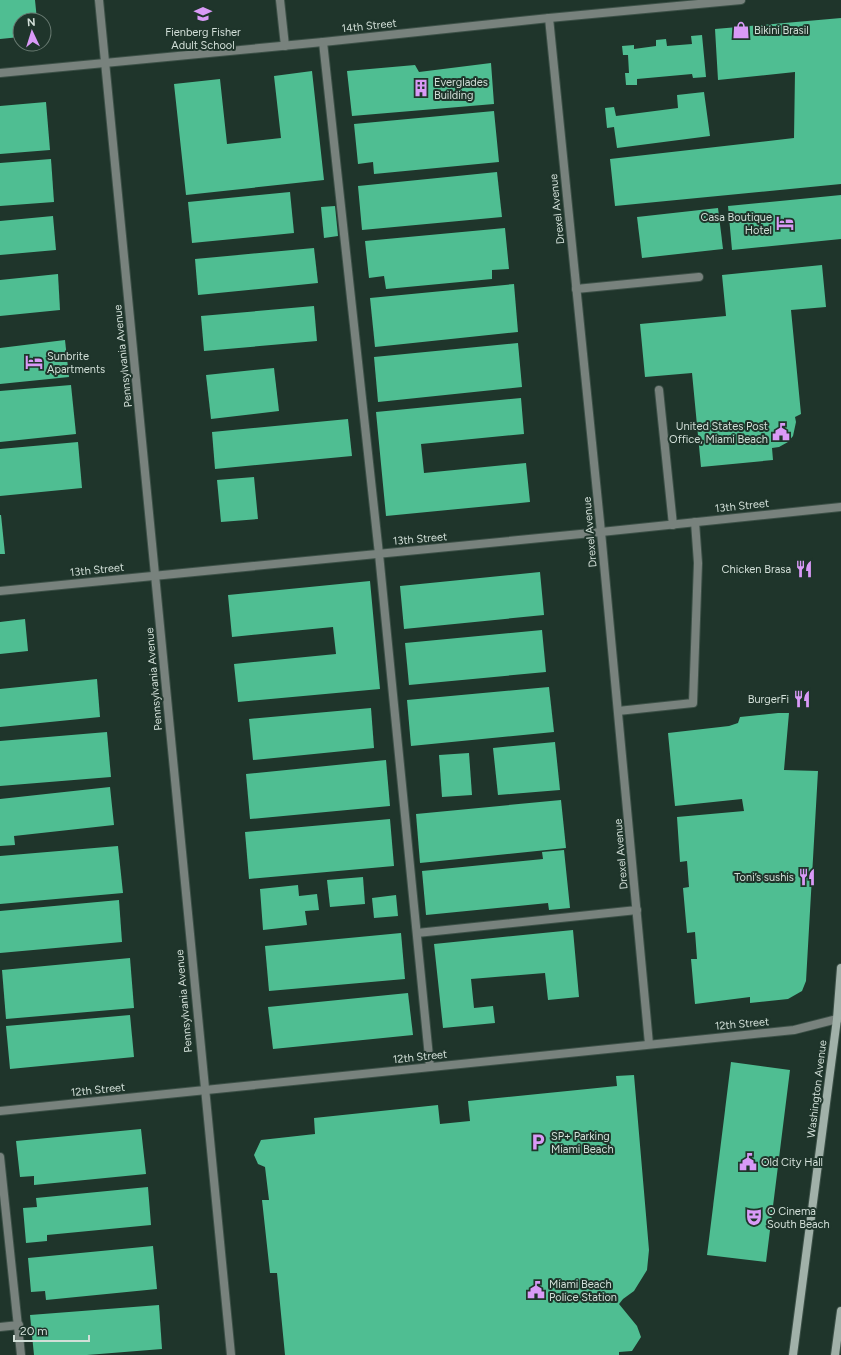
<svg xmlns="http://www.w3.org/2000/svg" width="841" height="1355" viewBox="0 0 841 1355" font-family="Figtree,sans-serif">
	<style>
		.building { fill: #4fbe92 }
		.lines { fill: none; stroke-linecap: round; stroke-linejoin: round }
		.lane-casing { stroke: #3c5047; stroke-width: 10 }
		.street-casing { stroke: #3c5047; stroke-width: 10 }
		.secondary-casing { stroke: #3c5047; stroke-width: 10 }
		.lane { stroke: #78827d; stroke-width: 8 }
		.street { stroke: #78827d; stroke-width: 8 }
		.secondary { stroke: #a1b1a9; stroke-width: 8 }
		.labels { text-anchor: middle; dominant-baseline: central; stroke-width: 4; stroke-linejoin: round; paint-order: stroke }
		.street-label { font-size: 11px; fill: #d2dfd8; stroke: #1f352b }
		.poi-label { font-size: 11px; fill: #d2dfd8; stroke: #1f352b; text-anchor: start }
	</style>
	<rect width="100%" height="100%" fill="#1f352b"/>
	<g class="building">
		<polygon points="0,0 35,0 37,20 20,20 20,37 0,39"/>
		<polygon points="841,18 841,184 615,206 610,159 794,138 795,72 718,80 715,29"/>
		<polygon points="702,35 706,77 693,78 692,74 637,79 637,85 626,85 625,73 629,73 628,55 623,55 622,46 634,45 634,49 656,46 656,40 666,39 667,46 692,44 691,36"/>
		<polygon points="491,63 494,104 352,116 347,71 415,65 419,72"/>
		<polygon points="312,71 324,180 186,195 174,84 220,79 227,144 281,138 274,76"/>
		<polygon points="704,92 710,136 617,148 614,127 607,128 605,108 614,107 616,116 678,108 677,95"/>
		<polygon points="46,102 50,150 0,154 0,106"/>
		<polygon points="494,111 499,162 374,174 373,162 358,164 354,124"/>
		<polygon points="51,159 54,202 0,206 0,163"/>
		<polygon points="497,172 502,217 362,230 358,186"/>
		<polygon points="290,192 294,233 192,243 188,202"/>
		<polygon points="841,195 841,239 732,250 728,206"/>
		<polygon points="335,206 338,236 324,238 321,207"/>
		<polygon points="718,208 723,249 642,258 637,217"/>
		<polygon points="53,216 56,250 0,255 0,221"/>
		<polygon points="505,228 509,269 492,270 492,279 386,289 384,276 369,278 365,241"/>
		<polygon points="314,248 318,283 198,295 195,259"/>
		<polygon points="822,265 826,307 791,310 801,414 795,417 796,422 793,436 788,442 779,447 772,448 773,460 701,467 692,373 645,377 640,324 726,316 722,275"/>
		<polygon points="58,274 60,310 0,316 0,280"/>
		<polygon points="514,284 518,332 375,347 370,298"/>
		<polygon points="314,306 317,341 204,351 201,316"/>
		<polygon points="65,340 69,377 0,384 0,348"/>
		<polygon points="518,343 522,387 378,402 374,357"/>
		<polygon points="274,368 279,411 211,419 206,375"/>
		<polygon points="71,385 76,434 0,442 0,391"/>
		<polygon points="521,398 524,434 421,444 424,473 526,463 530,502 386,516 376,412"/>
		<polygon points="348,419 352,456 215,469 212,432"/>
		<polygon points="78,442 82,488 0,496 0,449"/>
		<polygon points="254,477 258,519 221,522 217,480"/>
		<polygon points="0,515 1,515 5,554 0,554"/>
		<polygon points="540,572 544,615 404,629 400,586"/>
		<polygon points="370,581 380,689 238,702 234,664 336,654 333,627 232,637 228,595"/>
		<polygon points="25,619 28,651 0,654 0,622"/>
		<polygon points="542,630 546,672 409,685 405,643"/>
		<polygon points="97,679 100,717 0,727 0,689"/>
		<polygon points="549,687 554,732 411,746 407,700"/>
		<polygon points="371,708 374,748 253,760 249,719"/>
		<polygon points="778,713 789,713 784,770 818,771 806,981 802,991 788,999 750,1003 750,997 695,1004 691,959 697,959 695,932 687,933 683,888 689,887 687,861 680,862 677,817 744,811 742,799 675,806 668,733 729,726 738,723 740,717"/>
		<polygon points="107,732 111,777 0,786 0,741"/>
		<polygon points="555,742 560,790 498,795 493,748"/>
		<polygon points="469,753 472,795 442,797 439,755"/>
		<polygon points="386,760 390,806 250,819 246,774"/>
		<polygon points="110,787 114,825 14,836 15,845 0,846 0,799"/>
		<polygon points="561,800 566,848 420,863 416,814"/>
		<polygon points="390,819 394,866 249,879 245,832"/>
		<polygon points="118,846 123,893 0,904 0,856"/>
		<polygon points="564,850 570,908 549,910 548,903 426,915 422,871 543,859 542,852"/>
		<polygon points="363,877 365,904 330,907 327,880"/>
		<polygon points="298,885 299,896 317,894 319,910 305,911 307,925 263,930 260,889"/>
		<polygon points="396,895 398,916 374,918 372,898"/>
		<polygon points="119,900 122,942 0,953 0,911"/>
		<polygon points="573,930 579,997 548,1000 545,973 471,979 474,1008 493,1006 495,1023 443,1028 434,944"/>
		<polygon points="401,933 405,979 269,991 265,946"/>
		<polygon points="130,958 134,1008 6,1019 2,970"/>
		<polygon points="408,993 413,1035 273,1049 268,1007"/>
		<polygon points="130,1015 134,1057 10,1069 6,1026"/>
		<polygon points="731,1062 790,1070 766,1262 707,1255"/>
		<polygon points="634,1075 649,1250 647,1270 634,1291 623,1299 619,1304 637,1326 641,1337 632,1351 619,1352 619,1355 285,1355 277,1273 270,1273 262,1200 269,1200 265,1167 258,1164 254,1155 261,1140 315,1134 314,1118 438,1105 440,1124 470,1121 468,1101 617,1086 616,1076"/>
		<polygon points="141,1129 146,1174 34,1185 34,1176 20,1177 16,1141"/>
		<polygon points="148,1187 151,1225 47,1235 47,1241 26,1243 23,1208 37,1207 36,1198"/>
		<polygon points="153,1246 157,1289 46,1300 45,1291 31,1292 28,1258"/>
		<polygon points="159,1305 162,1349 87,1355 34,1355 30,1315"/>
	</g>
	<g class="lines">
		<g class="lane-casing">
			<g id="lane">
				<polyline points="280,0 285,46"/>
				<polyline points="323,42 379,554 430,1067"/>
				<polyline points="576,289 699,277"/>
				<polyline points="659,390 673,525"/>
				<polyline points="618,711 693,703 698,563 695,522"/>
				<polyline points="417,933 637,910"/>
				<polyline points="0,1157 21,1355"/>
				<polyline points="0,1327 19,1325"/>
			</g>
		</g>
		<g class="street-casing">
			<g id="street">
				<polyline points="99,0 231,1355"/>
				<polyline points="549,18 601,532 649,1044"/>
				<polyline points="0,73 323,42 549,18 741,0"/>
				<polyline points="0,591 601,532 841,507"/>
				<polyline points="0,1111 794,1030 841,1018"/>
			</g>
		</g>
		<g class="secondary-casing">
			<g id="secondary">
				<polyline points="793,1355 837,1019 841,968"/>
				<polyline points="835,1355 841,1311"/>
			</g>
		</g>
		<use href="#lane" class="lane"/>
		<use href="#street" class="street"/>
		<use href="#secondary" class="secondary"/>
	</g>
	<defs>
		<g id="school-bare" transform="scale(1.38)"><path d="M0-5L7-2L0 1L-7-2ZM-4 1L0 2.5L4 1V4Q0 6-4 4Z" fill="#d99af7" stroke="#1f352b" stroke-width="2.5" paint-order="stroke"/></g>
		<g id="shop-bare" transform="scale(1.38)"><path d="M-5-2.5h2.3a2.7 3.5 0 0 1 5.4 0H5L5.5 6h-11ZM-1.5-2.5h3a1.5 2.3 0 0 0-3 0Z" fill="#d99af7" stroke="#1f352b" stroke-width="2.5" paint-order="stroke"/></g>
		<g id="building-bare" transform="scale(1.38)"><path d="M-4-6H4V6H1V3H-1V6H-4ZM-2.5-4.3h1.7v1.8h-1.7ZM.8-4.3h1.7v1.8H.8ZM-2.5-1h1.7V.8h-1.7ZM.8-1h1.7V.8H.8Z" fill="#d99af7" stroke="#1f352b" stroke-width="2.5" paint-order="stroke"/></g>
		<g id="hotel-bare" transform="scale(1.38)"><path d="M-6-4.5h1.5V1H6V5H4.5V3h-9V5H-6ZM-4 0a1.8 1.8 0 1 1 3.6 0ZM.5 0V-2.5h3Q6-2.5 6 0Z" fill="#d99af7" stroke="#1f352b" stroke-width="2.5" paint-order="stroke"/></g>
		<g id="civic-bare" transform="scale(1.38)"><path d="M-.6-6.5H3V-4.5H.6V-3L4-1V1h2V6H-6V1h2V-1L-.6-3ZM-1.2 2.5V6h2.4V2.5Z" fill="#d99af7" stroke="#1f352b" stroke-width="2.5" paint-order="stroke"/></g>
		<g id="restaurant-bare" transform="scale(1.38)"><path d="M-5-6h1v4h1v-4h1v4h1v-4h1v5L-1.5 .5V6h-2V.5L-5-1ZM5-6V6H3V1.5H1.5Q1.5-4 5-6Z" fill="#d99af7" stroke="#1f352b" stroke-width="2.5" paint-order="stroke"/></g>
		<g id="parking-bare" transform="scale(1.38)"><path d="M-3.5-5.5H1a3.5 3.5 0 0 1 0 7H-1V5.5H-3.5ZM-1-3.4V-.6H.8a1.4 1.4 0 0 0 0-2.8Z" fill="#d99af7" stroke="#1f352b" stroke-width="2.5" paint-order="stroke"/></g>
		<g id="theatre-bare" transform="scale(1.38)"><path d="M-5-5.5Q0-4 5-5.5V0Q5 5 0 6Q-5 5-5 0ZM-3.3-2.5H-1v1.5H-3.3ZM1-2.5H3.3v1.5H1ZM-2.8 1Q0 5.5 2.8 1Z" fill="#d99af7" stroke="#1f352b" stroke-width="2.5" paint-order="stroke"/></g>
	</defs>
	<g fill-rule="evenodd">
		<use href="#school-bare" x="203" y="14"/>
		<use href="#shop-bare" x="741" y="30"/>
		<use href="#building-bare" x="421" y="88"/>
		<use href="#hotel-bare" x="785" y="223"/>
		<use href="#hotel-bare" x="34" y="362"/>
		<use href="#civic-bare" x="781" y="432"/>
		<use href="#restaurant-bare" x="804" y="569"/>
		<use href="#restaurant-bare" x="802" y="699"/>
		<use href="#restaurant-bare" x="807" y="877"/>
		<use href="#parking-bare" x="538" y="1142"/>
		<use href="#civic-bare" x="748" y="1162"/>
		<use href="#theatre-bare" x="754" y="1217"/>
		<use href="#civic-bare" x="536" y="1290"/>
	</g>
	<g class="labels">
		<g class="street-label">
			<text transform="translate(369 26) rotate(-6)">14th Street</text>
			<text transform="translate(557 209) rotate(-96)">Drexel Avenue</text>
			<text transform="translate(123 356) rotate(-96)">Pennsylvania Avenue</text>
			<text transform="translate(742 506) rotate(-6)">13th Street</text>
			<text transform="translate(590 532) rotate(-95)">Drexel Avenue</text>
			<text transform="translate(420 539) rotate(-5)">13th Street</text>
			<text transform="translate(97 570) rotate(-6)">13th Street</text>
			<text transform="translate(154 679) rotate(-95)">Pennsylvania Avenue</text>
			<text transform="translate(621 854) rotate(-95)">Drexel Avenue</text>
			<text transform="translate(184 1001) rotate(-95)">Pennsylvania Avenue</text>
			<text transform="translate(742 1024) rotate(-5)">12th Street</text>
			<text transform="translate(420 1057) rotate(-6)">12th Street</text>
			<text transform="translate(817 1089) rotate(-83)">Washington Avenue</text>
			<text transform="translate(98 1090) rotate(-6)">12th Street</text>
		</g>
		<g class="poi-label">
			<text x="754" y="30">Bikini Brasil</text>
			<text x="203" y="32" text-anchor="middle">Fienberg Fisher<tspan x="203" dy="13">Adult School</tspan></text>
			<text x="434" y="82">Everglades<tspan x="434" dy="13">Building</tspan></text>
			<text x="772" y="217" text-anchor="end">Casa Boutique<tspan x="772" dy="13">Hotel</tspan></text>
			<text x="47" y="356">Sunbrite<tspan x="47" dy="13">Apartments</tspan></text>
			<text x="768" y="426" text-anchor="end">United States Post<tspan x="768" dy="13">Office, Miami Beach</tspan></text>
			<text x="791" y="569" text-anchor="end">Chicken Brasa</text>
			<text x="789" y="699" text-anchor="end">BurgerFi</text>
			<text x="794" y="877" text-anchor="end">Toni’s sushis</text>
			<text x="551" y="1136">SP+ Parking<tspan x="551" dy="13">Miami Beach</tspan></text>
			<text x="761" y="1162">Old City Hall</text>
			<text x="767" y="1211">O Cinema<tspan x="767" dy="13">South Beach</tspan></text>
			<text x="549" y="1284">Miami Beach<tspan x="549" dy="13">Police Station</tspan></text>
		</g>
	</g>
	<g transform="translate(32 32) rotate(356)"><circle r="19" fill="#1f352b" stroke="#677970"/>
	<path d="M0-3L7 15L0 10L-7 15Z" fill="#d99af7"/>
	<text y="-6" font-size="11" font-weight="bold" text-anchor="middle" fill="#d2dfd8">N</text>
	</g>
	<path d="M14 1335v6h75v-6" fill="none" stroke="#d2dfd8" stroke-width="2"/>
	<text x="20" y="1335" font-size="12" fill="#d2dfd8" stroke="#1f352b" stroke-width="3" paint-order="stroke">20 m</text>
</svg>
